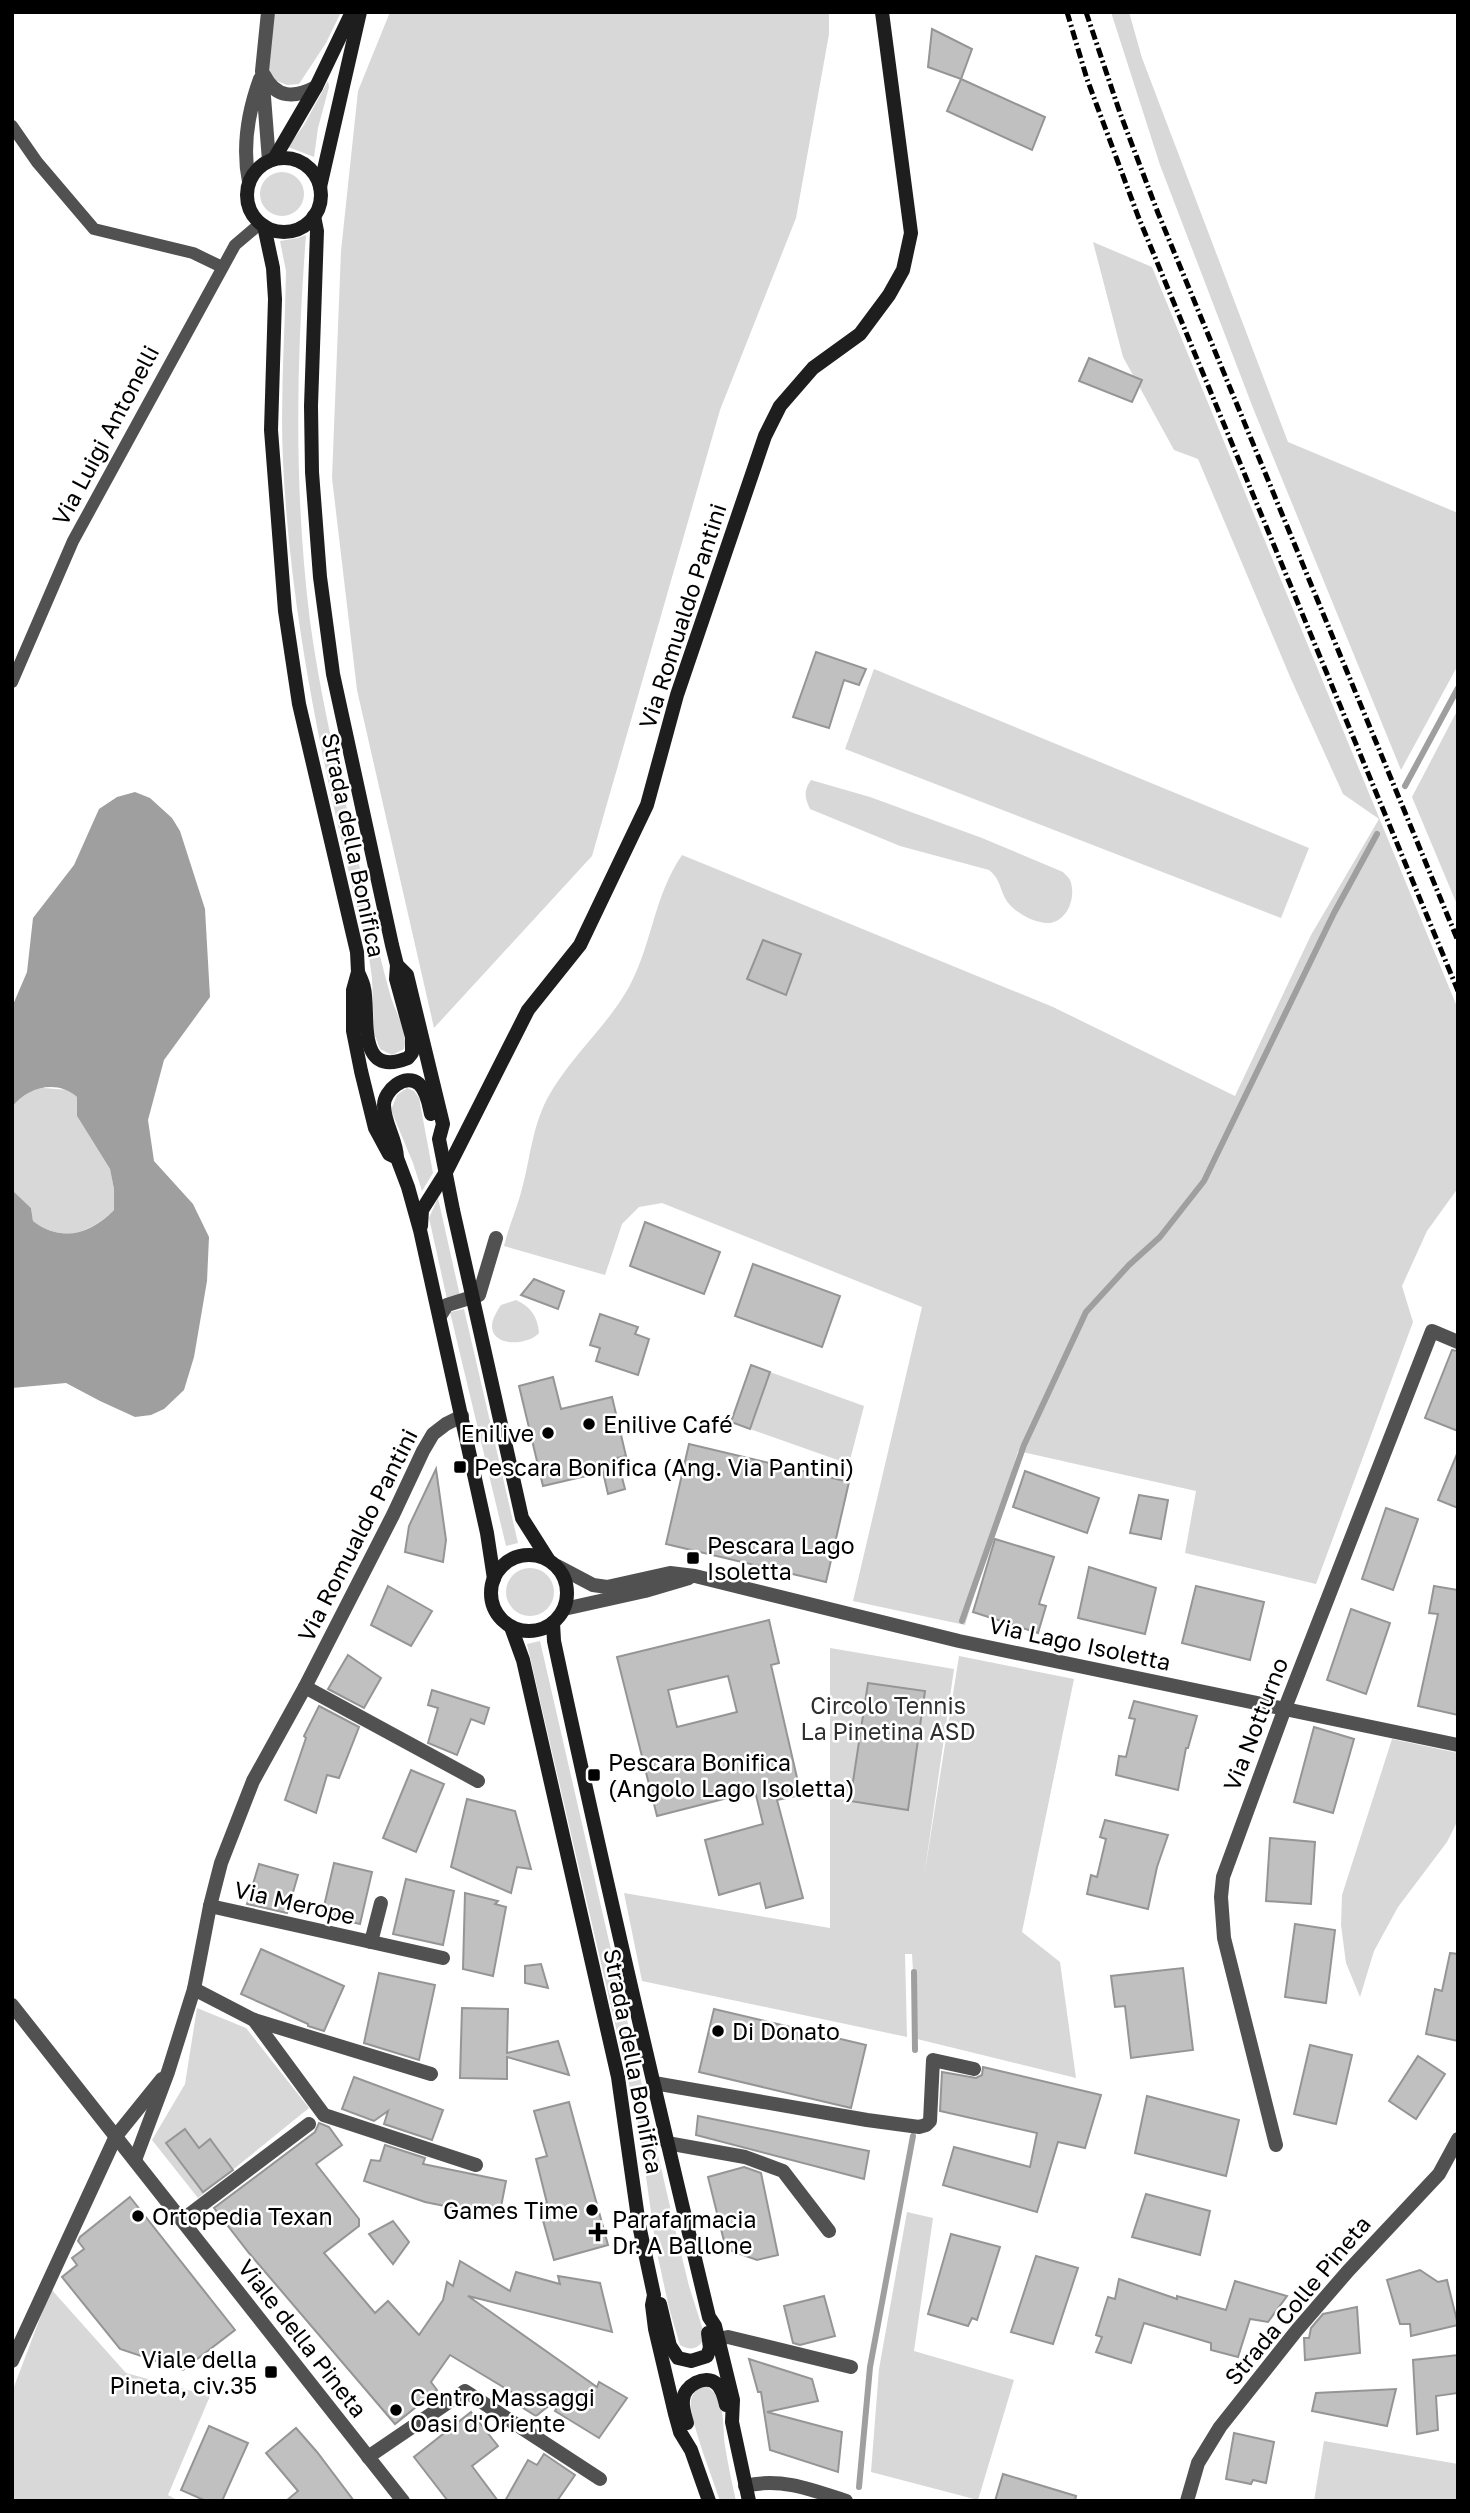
<svg xmlns="http://www.w3.org/2000/svg" width="1470" height="2513" viewBox="0 0 1470 2513" font-family="'Golos Text',sans-serif">
	<style>
		.green { fill: #d8d8d8; fill-rule: evenodd }
		.water { fill: #9f9f9f }
		.lines { fill: none; stroke-linecap: round; stroke-linejoin: round }
		.stream { stroke: #9f9f9f; stroke-width: 6 }
		.building { fill: #c0c0c0; stroke: #959595; stroke-width: 2; fill-rule: evenodd }
		.pedestrian { stroke: #515151; stroke-width: 12 }
		.minor { stroke: #515151; stroke-width: 14 }
		.tertiary { stroke: #515151; stroke-width: 14 }
		.secondary { stroke: #1e1e1e; stroke-width: 14 }
		.rail { stroke: #000; stroke-width: 5; stroke-dasharray: 10 3.5 2 3.5; stroke-linecap: butt }
		.poi-dot { fill: #000; stroke: #fff; stroke-width: 2.5 }
		.labels { text-anchor: middle; dominant-baseline: central; stroke-width: 5; stroke-linejoin: round; paint-order: stroke }
		.street-label { font-size: 23px; fill: #000; stroke: #fff }
		.poi-label { font-size: 23px; fill: #000; stroke: #fff; text-anchor: start }
		.park-label { font-size: 23px; fill: #2f2f2f; stroke: #fff }
	</style>
	<rect width="100%" height="100%" fill="#fff"/>
	<g class="green">
		<polygon points="271,12 341,12 326,43 299,84 287,85 272,79 266,64"/>
		<polygon points="390,12 829,12 829,34 796,218 720,410 592,856 434,1028 357,690 332,478 341,251 358,91"/>
		<polygon points="1111,12 1129,12 1142,58 1288,442 1458,513 1458,665 1401,770 1253,408 1160,165"/>
		<polygon points="328,81 329,87 318,128 314,157 288,147 304,125"/>
		<circle cx="282" cy="194" r="22"/>
		<path d="M306,235c-10,128 -12,258 4,386 9,66 24,132 39,197 13,59 25,118 41,176 4,16 19,38 14,55l-12,6 -12,-6 -6,-16 -2,-55 -4,-27c-40,-161 -77,-323 -85,-490 -3,-63 2,-127 3,-190l-6,-30 18,-3z"/>
		<path d="M1093,242l59,25 306,742v179l-31,43 -25,55 11,36 -97,262 -131,-31 11,-62 -178,-40 -53,174 -112,-24 69,-294 -260,-104 -23,4 -17,17 -17,51 -101,-29c4,-17 11,-33 16,-50 10,-33 11,-66 27,-97 22,-41 59,-71 82,-112 24,-45 24,-89 53,-132l371,152 182,89 76,-161 68,-116 -36,-25 -52,-115 -93,-220 -24,-9 -51,-93zM763,940l38,15 -16,39 -38,-15z"/>
		<polygon points="874,669 1309,848 1281,918 845,749"/>
		<polygon points="1458,709 1458,907 1412,797"/>
		<path d="M811,780l59,17 112,41 81,34c2,3 6,5 7,8 7,17 -3,43 -23,43 -13,0 -36,-12 -42,-25 -6,-12 -5,-19 -16,-28l-89,-24 -90,-37c-6,-12 -6,-19 1,-29z"/>
		<path d="M43,1088l26,2 8,7v19l33,53 4,20v21c-24,24 -53,33 -81,11l-2,-13 -19,-18v-83l14,-16z"/>
		<polygon points="407,1088 414,1091 419,1098 433,1173 422,1191 413,1163 391,1110 397,1095"/>
		<polygon points="438,1198 460,1296 447,1299 429,1218"/>
		<path d="M516,1300c14,6 22,17 23,33 -10,12 -47,15 -47,-7 0,-7 5,-15 9,-21z"/>
		<polygon points="464,1309 518,1543 506,1546 450,1312"/>
		<polygon points="770,1372 864,1406 849,1464 750,1429"/>
		<circle cx="530" cy="1592" r="24"/>
		<path d="M540,1641l137,596 12,49 15,47 -2,9c-6,8 -13,8 -22,3l-11,-37 -13,-60 -17,-121 -112,-483z"/>
		<polygon points="830,1648 954,1669 924,1877 959,1656 1074,1679 1022,1932 1060,1962 1076,2078 917,2039 912,1954 905,1954 907,2037 642,1981 624,1893 830,1928"/>
		<polygon points="1392,1739 1458,1753 1458,1820 1447,1842 1398,1907 1374,1951 1360,1997 1346,1963 1341,1925 1342,1895"/>
		<polygon points="197,2008 246,2028 309,2108 198,2198 152,2140 185,2084"/>
		<polygon points="907,2212 933,2218 914,2351 1014,2380 978,2500 871,2472 879,2369"/>
		<polygon points="51,2289 126,2373 210,2396 168,2495 179,2501 12,2501 12,2392"/>
		<path d="M706,2386c21,12 16,40 19,60 3,19 7,37 11,55h-16c-6,-20 -32,-83 -29,-101 2,-8 7,-12 15,-14z"/>
		<polygon points="1324,2441 1458,2464 1458,2501 1314,2501"/>
	</g>
	<path class="water" d="M135,792l15,6 22,20 8,13 25,78 5,88 -46,63 -16,60 6,41 39,43 16,33 -2,44 -13,76 -10,33 -20,19 -13,6 -16,2 -35,-16 -34,-18 -54,5v-198l19,18 2,13c28,22 58,13 81,-11v-21l-4,-20 -33,-53v-19c-20,-18 -50,-10 -65,10v-100l15,-35 6,-54 41,-53 25,-56 18,-12z"/>
	<g class="lines">
		<g class="stream">
			<polyline points="1405,786 1458,688"/>
			<polyline points="962,1621 1024,1445 1086,1312 1129,1265 1160,1237 1204,1181 1334,913 1377,834"/>
			<polyline points="914,1972 915,2050"/>
			<polyline points="859,2487 870,2367 913,2136"/>
		</g>
	</g>
	<g class="building">
		<polygon points="932,29 972,49 961,79 928,67"/>
		<polygon points="961,79 1045,117 1032,150 947,111"/>
		<polygon points="1089,358 1142,380 1132,402 1079,381"/>
		<polygon points="816,652 866,669 859,685 844,680 829,728 793,717"/>
		<polygon points="763,940 801,954 786,995 747,979"/>
		<polygon points="645,1222 720,1252 704,1294 630,1266"/>
		<polygon points="753,1264 840,1296 822,1347 735,1316"/>
		<polygon points="534,1279 564,1291 558,1309 521,1295"/>
		<polygon points="600,1314 638,1327 635,1334 649,1339 638,1375 596,1361 600,1348 590,1345"/>
		<polygon points="1452,1350 1458,1351 1458,1431 1425,1418"/>
		<polygon points="751,1365 770,1372 750,1429 731,1422"/>
		<polygon points="553,1377 561,1409 612,1397 626,1456 617,1458 625,1489 608,1494 603,1472 543,1486 519,1386"/>
		<polygon points="689,1444 849,1482 826,1582 666,1544"/>
		<polygon points="1457,1454 1458,1454 1458,1508 1438,1500"/>
		<polygon points="436,1469 446,1540 443,1562 405,1552 409,1526"/>
		<polygon points="1025,1471 1099,1498 1087,1533 1013,1507"/>
		<polygon points="1139,1495 1168,1500 1161,1539 1130,1533"/>
		<polygon points="1386,1508 1418,1519 1393,1590 1362,1579"/>
		<polygon points="995,1539 1054,1557 1039,1604 1046,1606 1038,1633 973,1612"/>
		<polygon points="1089,1567 1156,1588 1145,1634 1078,1618"/>
		<polygon points="388,1586 432,1611 411,1646 371,1625"/>
		<polygon points="1196,1586 1264,1602 1250,1660 1182,1643"/>
		<polygon points="1434,1586 1458,1590 1458,1715 1418,1706 1438,1614 1429,1613"/>
		<polygon points="1351,1609 1390,1623 1366,1694 1327,1680"/>
		<path d="M769,1620l10,43 -8,2 30,130 -24,5 26,98 -37,10 -6,-25 -41,12 -14,-55 58,-16 -8,-33 -98,25 -40,-159zM728,1676l9,36 -60,15 -9,-37z"/>
		<polygon points="348,1655 381,1678 364,1708 328,1689"/>
		<polygon points="868,1683 925,1691 908,1810 850,1801"/>
		<polygon points="432,1690 489,1708 484,1724 471,1719 457,1755 428,1743 438,1708 428,1705"/>
		<polygon points="1134,1701 1197,1716 1188,1748 1186,1748 1178,1790 1116,1775 1119,1756 1126,1757 1135,1719 1129,1718"/>
		<polygon points="319,1706 359,1727 339,1778 327,1775 316,1813 285,1800 306,1738 304,1736"/>
		<polygon points="1314,1727 1354,1739 1333,1813 1294,1802"/>
		<polygon points="411,1770 444,1784 416,1852 383,1838"/>
		<polygon points="467,1799 515,1811 531,1869 517,1867 511,1893 451,1867"/>
		<polygon points="1105,1820 1168,1835 1157,1867 1148,1909 1087,1894 1091,1875 1097,1877 1106,1839 1100,1837"/>
		<polygon points="1270,1838 1315,1842 1311,1904 1266,1901"/>
		<polygon points="334,1863 372,1872 360,1924 322,1915"/>
		<polygon points="259,1864 298,1875 287,1913 247,1904"/>
		<polygon points="406,1879 454,1891 443,1945 393,1934"/>
		<polygon points="465,1893 498,1901 495,1904 506,1907 493,1976 463,1969"/>
		<polygon points="1295,1924 1335,1930 1326,2003 1285,1997"/>
		<polygon points="261,1949 344,1986 324,2031 308,2026 308,2024 241,1994"/>
		<polygon points="1450,1953 1458,1954 1458,2041 1426,2034 1435,1989 1442,1991"/>
		<polygon points="541,1964 548,1988 525,1983 525,1966"/>
		<polygon points="1183,1968 1193,2050 1131,2058 1125,2006 1115,2007 1111,1976"/>
		<polygon points="379,1973 435,1985 419,2060 364,2043"/>
		<polygon points="462,2008 508,2009 507,2053 558,2041 569,2075 507,2057 507,2079 460,2078"/>
		<polygon points="714,2009 866,2045 851,2108 699,2072"/>
		<polygon points="1310,2045 1352,2055 1336,2124 1294,2114"/>
		<polygon points="1418,2056 1445,2074 1416,2119 1389,2101"/>
		<polygon points="983,2067 1101,2095 1085,2148 1058,2142 1037,2212 943,2185 954,2147 1030,2167 1037,2133 940,2111 942,2072 976,2078 982,2075"/>
		<polygon points="354,2077 443,2110 432,2140 384,2124 388,2111 374,2121 342,2109"/>
		<polygon points="1147,2096 1239,2120 1226,2176 1135,2153"/>
		<polygon points="569,2102 608,2245 554,2260 539,2206 547,2203 536,2159 547,2156 534,2111"/>
		<polygon points="698,2116 869,2151 864,2179 696,2135"/>
		<polygon points="319,2123 329,2127 342,2145 316,2164 359,2219 359,2226 324,2253 375,2313 388,2301 419,2335 443,2300 447,2282 453,2286 460,2261 510,2291 516,2272 560,2284 558,2276 600,2283 612,2332 468,2296 597,2387 599,2382 627,2398 599,2438 555,2411 566,2392 536,2416 520,2406 523,2399 450,2355 431,2382 437,2390 395,2424 249,2253 214,2208 315,2132"/>
		<polygon points="185,2129 199,2148 210,2139 233,2170 203,2192 166,2143"/>
		<polygon points="385,2145 425,2158 423,2164 506,2181 499,2217 425,2202 364,2181 371,2160 380,2161"/>
		<polygon points="744,2167 761,2173 778,2255 757,2260 726,2249 708,2177"/>
		<polygon points="1146,2194 1210,2211 1200,2255 1132,2237"/>
		<polygon points="130,2197 235,2330 183,2370 120,2349 62,2277 77,2265 72,2258 84,2249 78,2241 80,2237"/>
		<polygon points="393,2221 409,2242 393,2264 369,2234"/>
		<polygon points="951,2234 1000,2247 977,2320 972,2318 968,2326 928,2314"/>
		<polygon points="1036,2256 1078,2268 1053,2344 1011,2332"/>
		<polygon points="1420,2270 1438,2282 1447,2280 1458,2325 1411,2336 1410,2324 1400,2324 1387,2280"/>
		<polygon points="1119,2279 1177,2299 1177,2296 1226,2310 1235,2281 1287,2296 1268,2322 1250,2319 1238,2357 1211,2350 1211,2343 1144,2323 1131,2363 1096,2352 1102,2337 1096,2335 1108,2297 1115,2299"/>
		<polygon points="824,2296 835,2336 800,2345 793,2343 784,2306"/>
		<polygon points="1357,2307 1360,2353 1305,2360 1304,2338 1309,2338 1311,2328 1323,2314"/>
		<polygon points="1458,2355 1458,2393 1436,2396 1438,2430 1417,2434 1413,2360"/>
		<polygon points="749,2359 812,2379 818,2401 767,2412 842,2432 838,2472 770,2450 761,2392 758,2392"/>
		<polygon points="1396,2389 1387,2426 1312,2411 1316,2393"/>
		<polygon points="471,2412 498,2446 472,2466 498,2501 448,2501 414,2457"/>
		<polygon points="209,2426 248,2443 222,2501 206,2501 181,2490"/>
		<polygon points="296,2428 317,2452 354,2501 286,2501 298,2491 266,2453"/>
		<polygon points="1234,2433 1274,2442 1266,2483 1253,2480 1251,2484 1226,2479"/>
		<polygon points="544,2454 575,2475 557,2501 505,2501 528,2460 537,2465"/>
		<polygon points="1003,2474 1076,2496 1075,2501 995,2501"/>
	</g>
	<g class="lines">
		<g class="pedestrian">
			<polyline points="12,126 37,162 94,229 193,253 222,267"/>
			<polyline points="12,682 73,541 235,245 261,223"/>
		</g>
		<g class="minor">
			<polyline points="268,12 262,71 269,161"/>
			<path d="M264,75c12,24 31,23 52,12"/>
			<path d="M249,182c-7,-35 -1,-70 11,-103"/>
			<polyline points="440,1316 447,1305 479,1295 496,1238"/>
			<polyline points="557,1566 593,1585 607,1587 670,1573 695,1576 959,1641 1458,1745"/>
			<polyline points="564,1609 645,1591 689,1578"/>
			<polyline points="305,1687 478,1781"/>
			<polyline points="210,1906 443,1958"/>
			<polyline points="371,1942 381,1903"/>
			<polyline points="194,1989 254,2020 324,2115 476,2165"/>
			<polyline points="254,2020 431,2074"/>
			<polyline points="654,2083 867,2120 919,2127 926,2125 930,2121 933,2060 974,2069"/>
			<polyline points="667,2143 745,2157 783,2171 829,2231"/>
			<polyline points="1276,2145 1224,1938 1221,1897 1223,1877 1285,1708 1432,1331 1458,1342"/>
			<polyline points="135,2160 168,2072 194,1989 210,1906 221,1863 253,1781 305,1687 393,1515 423,1451 433,1434 446,1424 462,1416"/>
			<polyline points="182,2220 309,2124"/>
			<polyline points="718,2339 728,2337 851,2367"/>
			<polyline points="12,2361 116,2136 162,2079"/>
			<polyline points="368,2457 465,2391 600,2479"/>
			<path d="M745,2486c36,-9 68,4 101,15"/>
			<polyline points="1187,2501 1198,2463 1220,2427 1297,2330 1348,2271 1439,2174 1458,2139"/>
		</g>
		<polyline class="tertiary" points="12,2005 403,2501"/>
		<g class="secondary">
			<circle cx="284" cy="195" r="37"/>
			<polyline points="274,159 316,87 352,12"/>
			<polyline points="320,187 360,12"/>
			<polyline points="314,216 317,231 311,406 312,472 320,577 333,674 392,945 397,965 407,975 443,1124 439,1139 453,1210 522,1518 548,1559"/>
			<polyline points="264,226 273,268 275,299 271,430 285,611 299,704 357,952 358,972 353,990 353,1031 361,1071 375,1128 389,1154 397,1158 408,1187 420,1230 487,1533 494,1579"/>
			<path d="M358,972c2,5 5,10 6,16 6,27 -9,91 44,70l4,-5v-16l-16,-58 1,-14"/>
			<path d="M397,1158c0,-18 -13,-34 -13,-53 0,-14 21,-33 35,-21 8,7 10,21 12,30"/>
			<polyline points="421,1226 422,1210 446,1172 528,1010 580,945 647,805 677,695 765,436 780,406 813,368 860,334 889,295 903,270 911,233 882,12"/>
			<circle cx="529" cy="1593" r="38"/>
			<path d="M553,1623l1,18c48,226 101,451 155,676l6,9 18,74 -1,22 17,79"/>
			<polyline points="511,1627 523,1660 618,2077 639,2225 654,2295 652,2305 655,2329 675,2414 680,2432 691,2450 709,2501"/>
			<polyline points="660,2304 670,2346 678,2358 691,2361 707,2356 710,2348 708,2333"/>
			<path d="M687,2423c-2,-7 -5,-16 -4,-23 1,-14 22,-27 34,-16 6,6 7,13 9,21"/>
		</g>
		<g class="rail">
			<polyline points="1067,12 1087,79 1138,216 1458,991"/>
			<polyline points="1086,12 1120,113 1158,213 1458,941"/>
		</g>
	</g>
	<g class="poi-dot">
		<circle cx="589" cy="1424" r="7"/>
		<circle cx="548" cy="1433" r="7"/>
		<rect x="453" y="1460" width="14" height="14" rx="3.5"/>
		<rect x="686" y="1551" width="14" height="14" rx="3.5"/>
		<rect x="587" y="1768" width="14" height="14" rx="3.5"/>
		<circle cx="718" cy="2031" r="7"/>
		<circle cx="592" cy="2210" r="7"/>
		<circle cx="138" cy="2216" r="7"/>
		<path d="M594.5 2221.5h7v7h7v7h-7v7h-7v-7h-7v-7h7z"/>
		<rect x="264" y="2365" width="14" height="14" rx="3.5"/>
		<circle cx="396" cy="2410" r="7"/>
	</g>
	<g class="labels">
		<g class="street-label">
			<text transform="translate(105 435) rotate(-62)">Via Luigi Antonelli</text>
			<text transform="translate(682 616) rotate(-72)">Via Romualdo Pantini</text>
			<text transform="translate(354 845) rotate(78)">Strada della Bonifica</text>
			<text transform="translate(357 1535) rotate(-63)">Via Romualdo Pantini</text>
			<text transform="translate(1080 1643) rotate(12)">Via Lago Isoletta</text>
			<text transform="translate(1255 1724) rotate(-69)">Via Notturno</text>
			<text transform="translate(295 1902) rotate(13)">Via Merope</text>
			<text transform="translate(634 2061) rotate(79)">Strada della Bonifica</text>
			<text transform="translate(1297 2300) rotate(-50)">Strada Colle Pineta</text>
			<text transform="translate(303 2338) rotate(52)">Viale della Pineta</text>
		</g>
		<g class="poi-label">
			<text x="603" y="1424">Enilive Café</text>
			<text x="534" y="1433" text-anchor="end">Enilive</text>
			<text x="474" y="1467">Pescara Bonifica (Ang. Via Pantini)</text>
			<text x="707" y="1545">Pescara Lago<tspan x="707" dy="26">Isoletta</tspan></text>
			<text x="608" y="1762">Pescara Bonifica<tspan x="608" dy="26">(Angolo Lago Isoletta)</tspan></text>
			<text x="732" y="2031">Di Donato</text>
			<text x="578" y="2210" text-anchor="end">Games Time</text>
			<text x="152" y="2216">Ortopedia Texan</text>
			<text x="612" y="2219">Parafarmacia<tspan x="612" dy="26">Dr. A Ballone</tspan></text>
			<text x="257" y="2359" text-anchor="end">Viale della<tspan x="257" dy="26">Pineta, civ.35</tspan></text>
			<text x="410" y="2397">Centro Massaggi<tspan x="410" dy="26">Oasi d'Oriente</tspan></text>
		</g>
		<g class="park-label">
			<text x="888" y="1705">Circolo Tennis<tspan x="888" dy="26">La Pinetina ASD</tspan></text>
		</g>
	</g>
	<rect width="1470" height="2513" fill="none" stroke="#000000" stroke-width="28"/>
</svg>
